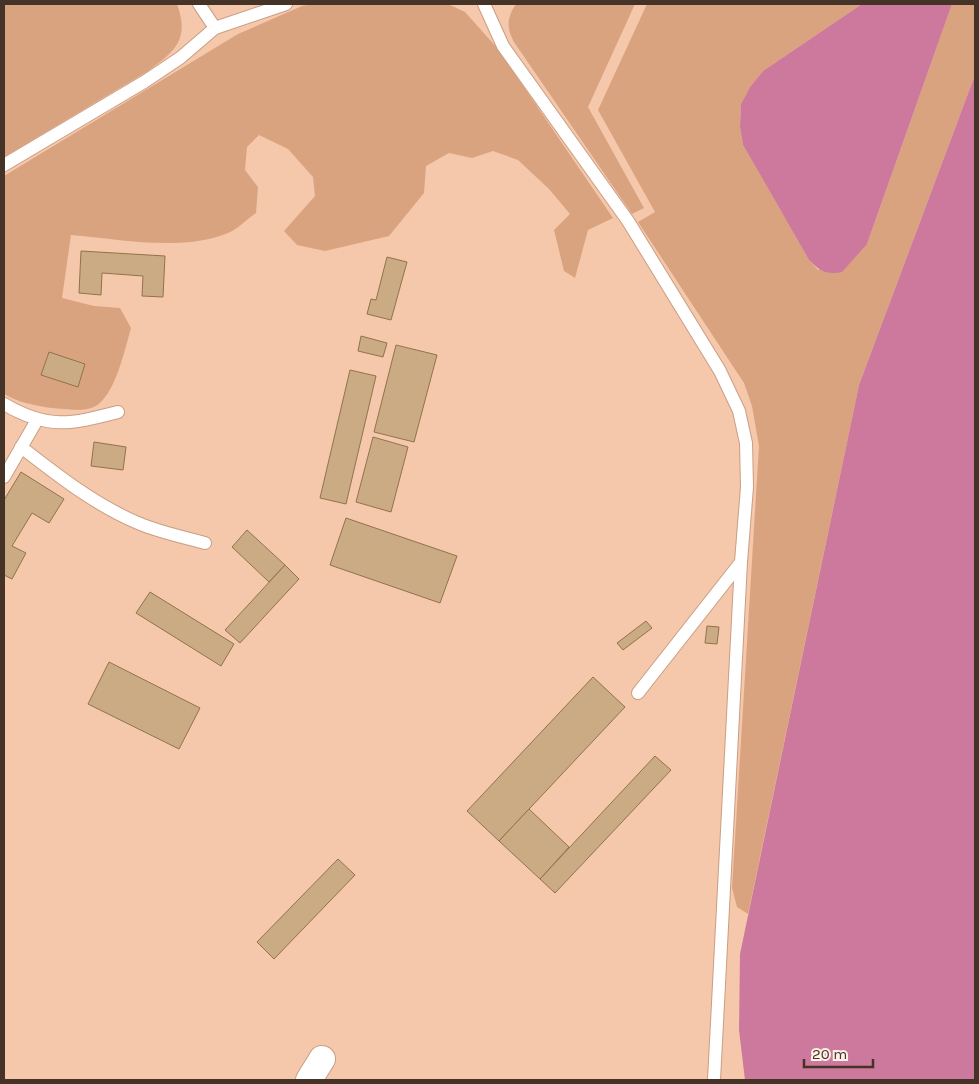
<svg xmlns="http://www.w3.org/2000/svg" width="979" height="1084" viewBox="0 0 979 1084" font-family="Karla,sans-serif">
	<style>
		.green { fill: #daa380 }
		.water { fill: #cc799d }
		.building { fill: #cbab84; stroke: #90734d }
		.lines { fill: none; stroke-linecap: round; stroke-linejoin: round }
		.lane-casing { stroke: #ca9e83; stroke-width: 14 }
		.street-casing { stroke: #ca9e83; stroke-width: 28 }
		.lane { stroke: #fff; stroke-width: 12 }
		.street { stroke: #fff; stroke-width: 26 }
	</style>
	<rect width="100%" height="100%" fill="#f5c7ab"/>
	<g class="green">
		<path d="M4,4h173c13,36 -2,47 -29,67l-144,86z"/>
		<path d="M313,4h104l33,1 15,7 33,37 115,169 -25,12 -13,48 -11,-7 -9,-37 -1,-4 16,-16 -21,-25 -31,-29 -25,-9 -21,7 -23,-5 -23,13 -2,27 -35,43 -64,15 -28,-6 -13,-14 31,-35 -2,-19 -25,-28 -29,-14 -12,12 -2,23 13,17 -2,26c-9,6 -18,16 -28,20 -45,19 -109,6 -157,2l-9,63 32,8 26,2 11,20c-6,21 -16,69 -37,79 -11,5 -31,2 -42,1 -16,-2 -35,-6 -48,-14v-218l234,-142 64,-28z"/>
		<path d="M516,4h119l-47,103 56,101 -12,6 -118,-172c-8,-14 -7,-25 2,-38z"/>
		<polygon points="647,4 862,4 763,71 750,87 741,104 740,127 743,145 809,260 818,270 867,244 952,4 975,4 975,75 859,385 748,914 737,907 732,888 759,446 752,406 744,383 638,222 655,212 598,110"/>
	</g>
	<g class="water">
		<path d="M862,4h90l-85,240 -25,28c-16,3 -22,-1 -33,-12l-66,-115 -3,-18 1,-23 9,-17 13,-16z"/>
		<polygon points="975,75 975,1080 745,1080 739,1030 740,954 859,385"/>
	</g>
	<g class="building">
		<polygon points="81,251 165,256 163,297 142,296 143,276 102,273 101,295 79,293"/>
		<polygon points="387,257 407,262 391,320 367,314 371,299 376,300"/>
		<polygon points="361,336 387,343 383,357 358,351"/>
		<polygon points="396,345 437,355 414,442 374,432"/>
		<polygon points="49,352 85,364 78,387 41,375"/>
		<polygon points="350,370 376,376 346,504 320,498"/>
		<polygon points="373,437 408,447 391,512 356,502"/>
		<polygon points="94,442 126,447 123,470 91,466"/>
		<polygon points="21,472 64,499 49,523 32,513 12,546 26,553 12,579 4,575 4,500"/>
		<polygon points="346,518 457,556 440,603 330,565"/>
		<polygon points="247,530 285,565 269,582 232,547"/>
		<polygon points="285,565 299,579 240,643 225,630"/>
		<polygon points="150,592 234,644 221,666 136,613"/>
		<polygon points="646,621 652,628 623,650 617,643"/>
		<polygon points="707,626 719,627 717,644 705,643"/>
		<polygon points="109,662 200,708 179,749 88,704"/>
		<polygon points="593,677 625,707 499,841 467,811"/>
		<polygon points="655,756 671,770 555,893 540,879"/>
		<polygon points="529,809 569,847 540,879 499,841"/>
		<polygon points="338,859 355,875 274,959 257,942"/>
	</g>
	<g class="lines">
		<g class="lane-casing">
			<g id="lane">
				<polyline points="199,4 215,28"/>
				<polyline points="484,4 503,46 628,221 720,371 739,411 746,443 747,487 741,562 714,1080"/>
				<polyline points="4,165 144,82 180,58 215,28 286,4"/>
				<path d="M4,404c44,26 67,20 114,8"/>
				<path d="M21,447c36,28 74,58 117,76 21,9 45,14 67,20"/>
				<polyline points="4,477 37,420"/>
				<polyline points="638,693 741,562"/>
			</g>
		</g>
		<g class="street-casing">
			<polyline id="street" points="309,1080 322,1059"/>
		</g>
		<use href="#lane" class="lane"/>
		<use href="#street" class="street"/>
	</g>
	<rect width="979" height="1084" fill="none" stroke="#453328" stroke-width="10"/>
	<path d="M804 1059v8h69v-8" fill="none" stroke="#453328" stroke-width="2.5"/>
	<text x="812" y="1059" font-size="15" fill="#453328" stroke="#fef0e7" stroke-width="4" paint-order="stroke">20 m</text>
</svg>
